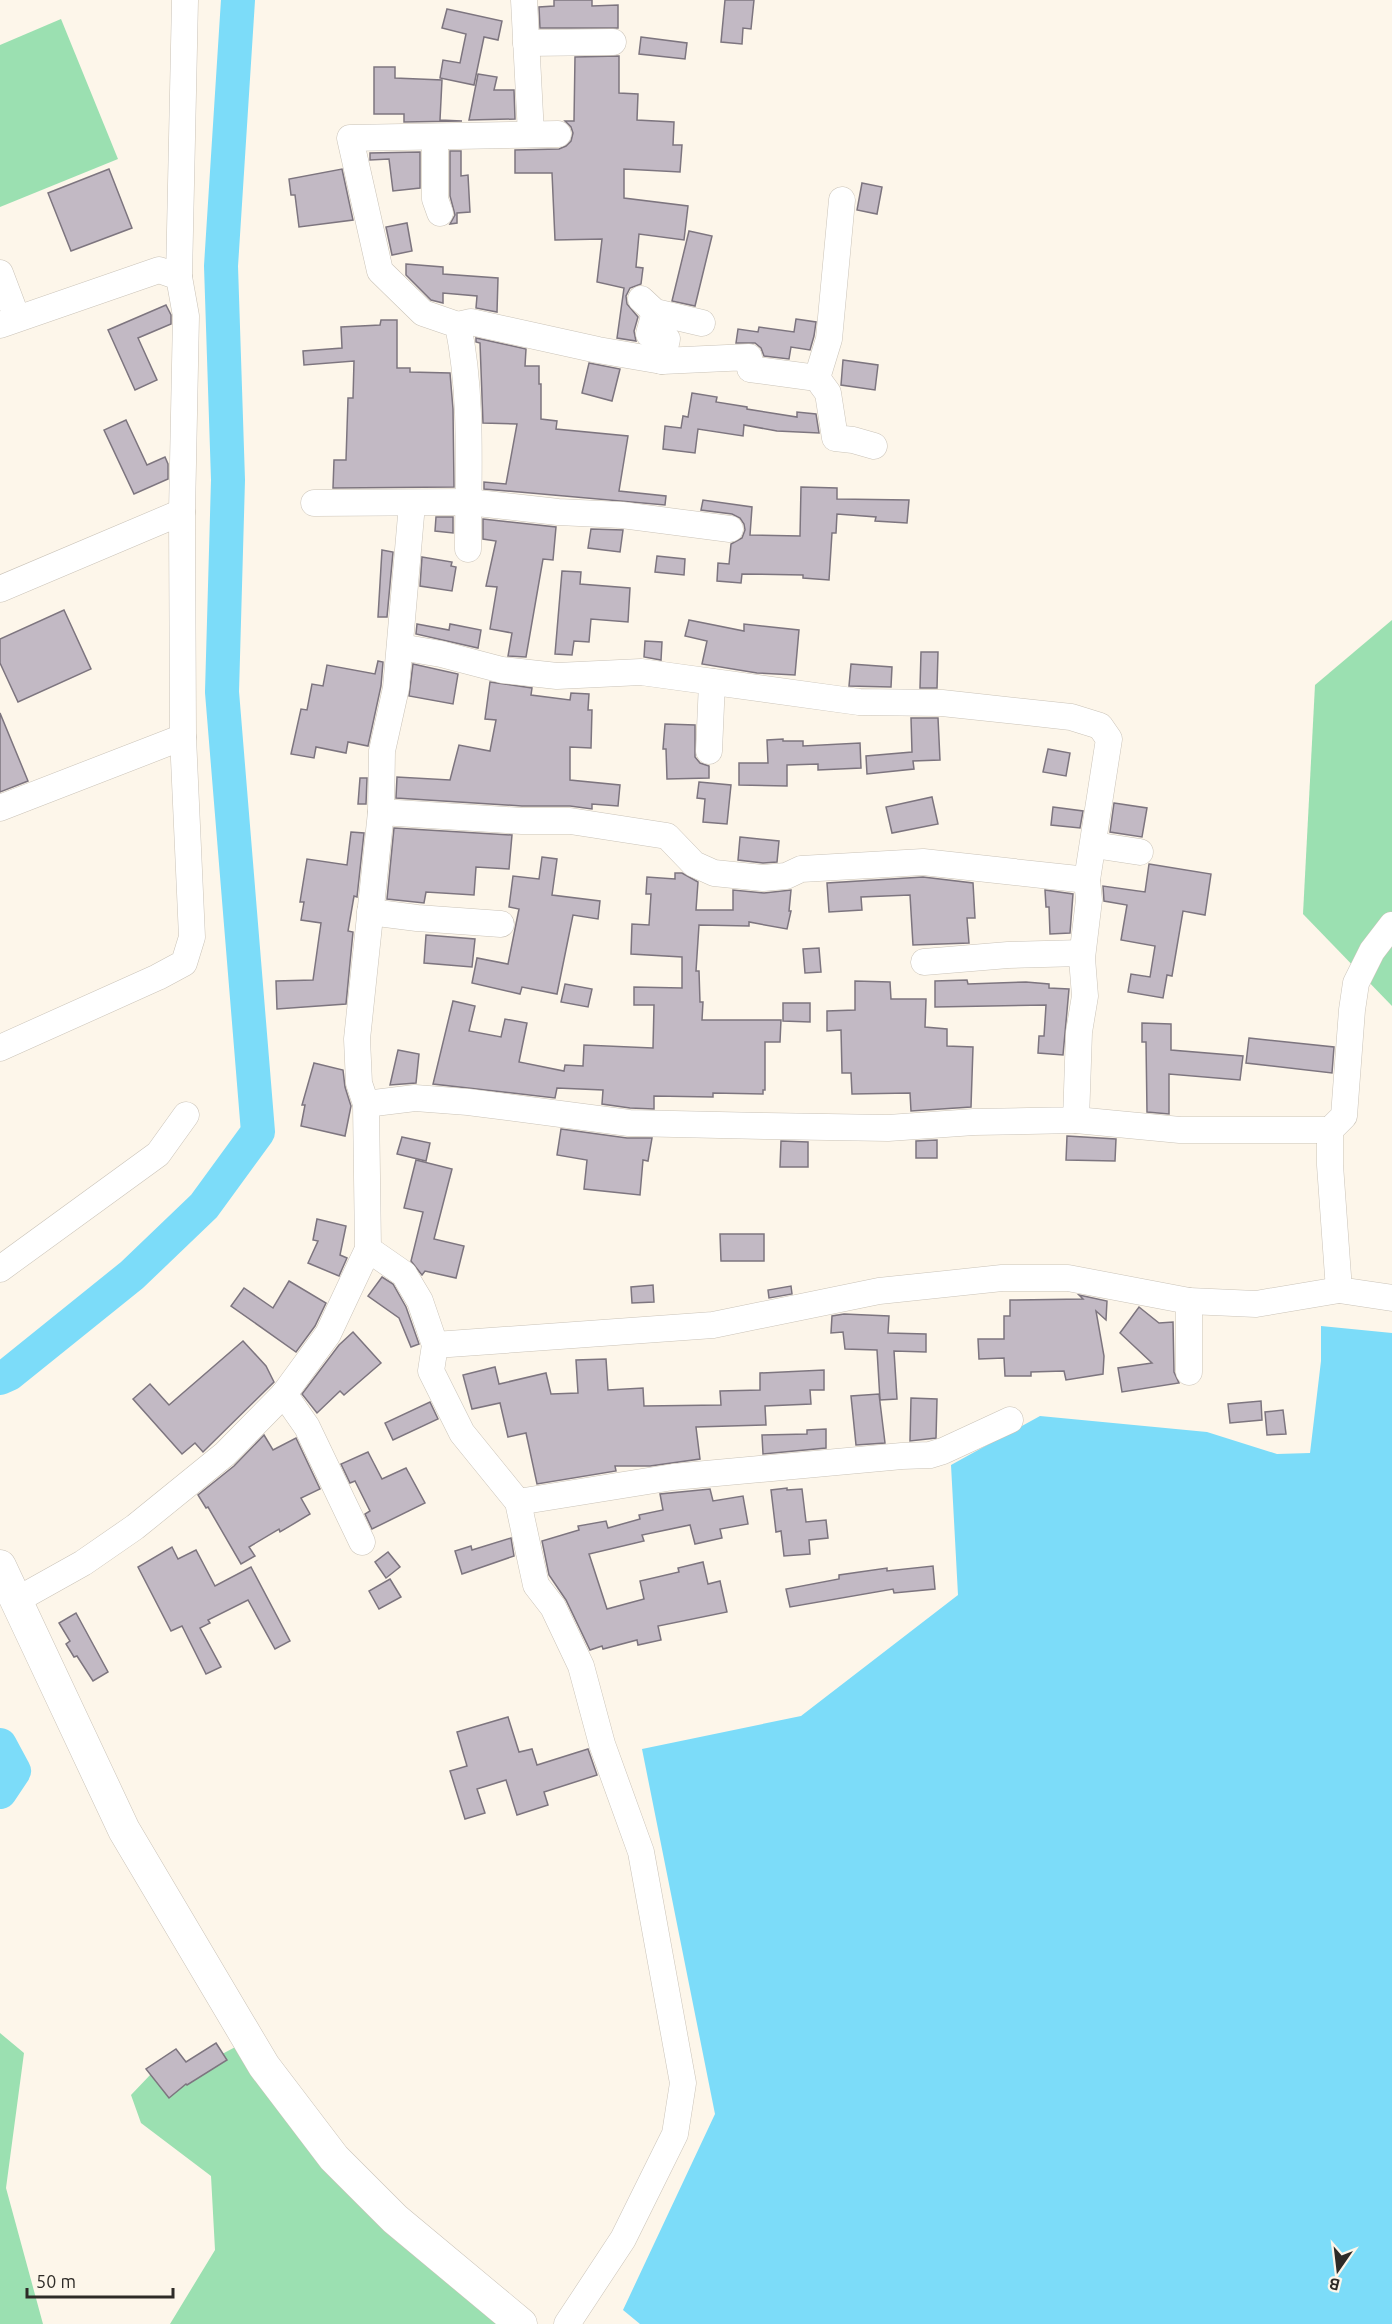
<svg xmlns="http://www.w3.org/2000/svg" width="1392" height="2324" viewBox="0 0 1392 2324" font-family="Ubuntu,sans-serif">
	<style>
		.green { fill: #9be0b1 }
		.water { fill: #7cdcf9 }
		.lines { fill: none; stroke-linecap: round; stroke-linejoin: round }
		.river { stroke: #7cdcf9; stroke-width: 34 }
		.building { fill: #c2b9c4; stroke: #7d757f; stroke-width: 1.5 }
		.minor-casing { stroke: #cac3b8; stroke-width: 27 }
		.major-casing { stroke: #cac3b8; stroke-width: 33 }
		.minor { stroke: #fff; stroke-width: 26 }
		.major { stroke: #fff; stroke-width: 32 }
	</style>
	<rect width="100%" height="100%" fill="#fdf6ea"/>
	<g class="green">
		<polygon points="61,19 118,159 0,207 0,45"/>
		<polygon points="1392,620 1392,1006 1303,914 1315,685"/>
		<polygon points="0,2033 24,2053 6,2188 43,2324 0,2324"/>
		<polygon points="239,2045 507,2324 170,2324 215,2250 211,2176 141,2123 131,2095 151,2074 181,2076"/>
	</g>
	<polygon class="water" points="1321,1326 1392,1333 1392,2324 640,2324 623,2310 715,2114 642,1749 801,1716 958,1595 951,1465 1040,1416 1207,1432 1277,1454 1310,1453 1321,1361"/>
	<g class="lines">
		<g class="river">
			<polyline points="0,1378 9,1374 132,1275 204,1206 258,1132 222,692 228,480 221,266 238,0"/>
			<polyline points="0,1745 14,1771 0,1792"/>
		</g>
	</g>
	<g class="building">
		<polygon points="554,0 592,0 592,6 618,5 618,28 540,28 539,7 554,6"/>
		<polygon points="725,0 754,0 751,29 743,28 742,44 721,42"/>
		<polygon points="447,9 502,21 498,40 484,37 474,85 440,78 443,60 460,63 466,34 442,28"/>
		<polygon points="641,37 687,43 685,59 639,54"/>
		<polygon points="619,56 619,93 638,94 637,120 674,122 673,145 682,145 680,172 624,169 624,198 688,206 684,240 639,234 636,267 643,268 641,284 630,288 626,296 627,304 638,317 634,331 636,341 617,338 624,288 597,282 602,239 555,240 552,173 515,173 515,150 559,149 566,146 571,141 573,133 571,127 565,121 574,121 575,57"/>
		<polygon points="374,67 395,67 395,78 442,80 440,120 462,121 404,122 404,114 374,114"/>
		<polygon points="478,74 497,77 494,90 514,90 515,119 469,120"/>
		<polygon points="450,151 461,151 461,176 468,175 470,212 457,213 457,223 450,224 455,215 450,196"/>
		<polygon points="420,152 420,188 393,191 389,159 370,160 370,153"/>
		<polygon points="109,169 132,228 71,251 48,193"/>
		<polygon points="342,169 353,220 299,227 295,195 291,195 289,179"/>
		<polygon points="862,183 882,187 877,214 857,210"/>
		<polygon points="407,223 412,251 392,255 386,227"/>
		<polygon points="689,231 712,236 695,306 672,301"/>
		<polygon points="406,264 443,267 443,274 498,278 497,312 476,308 477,296 443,293 443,303 431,300 406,275"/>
		<polygon points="166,305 171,315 171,324 138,338 157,380 135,390 108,330"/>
		<polygon points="796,319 816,322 814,336 810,350 791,347 789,359 764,356 761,348 755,343 736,343 738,329 758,332 759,327 794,332"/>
		<polygon points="381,320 397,320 397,368 410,368 410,372 450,373 453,409 454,487 333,488 334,460 346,460 348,398 353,398 354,361 304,365 303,351 342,348 341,327 380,325"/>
		<polygon points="476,338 526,349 525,366 539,366 539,384 541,384 541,419 557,421 556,429 628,436 619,491 666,496 665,505 484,489 484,482 506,484 517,424 483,423 480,343 476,342"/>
		<polygon points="843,360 878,365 875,390 841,385"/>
		<polygon points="589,363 620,369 612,401 582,393"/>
		<polygon points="692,393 717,397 716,402 747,407 747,409 797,417 797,412 816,414 819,433 777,431 744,425 743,436 698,429 695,453 663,449 665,426 681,428 683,416 688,417"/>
		<polygon points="126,420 147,465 165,457 168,464 168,479 134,494 104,430"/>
		<polygon points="801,487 837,488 837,499 909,500 907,523 875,521 876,517 837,514 836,533 832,533 829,580 803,578 803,575 742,574 741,583 717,581 718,563 729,564 731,544 742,538 745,530 744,524 740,518 732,514 701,510 703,500 752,507 750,535 800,536"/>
		<polygon points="436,517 453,517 453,533 435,531"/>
		<polygon points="483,519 556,527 553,560 543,559 526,657 508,656 512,633 490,629 497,587 486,586 496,541 483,539"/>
		<polygon points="591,529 623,530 620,552 588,548"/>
		<polygon points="382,550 393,552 387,617 378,617"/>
		<polygon points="657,556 685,559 684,575 655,572"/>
		<polygon points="422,557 452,562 451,566 456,567 452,591 420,586"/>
		<polygon points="562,571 581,572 580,584 630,588 628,622 591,619 589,642 574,641 572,655 555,654"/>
		<polygon points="64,610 91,669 18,702 0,663 0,639"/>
		<polygon points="689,620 744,631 744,624 799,630 795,675 757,673 702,664 707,641 685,636"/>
		<polygon points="417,624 449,630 450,624 481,630 478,648 416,634"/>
		<polygon points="645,641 662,642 661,660 644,657"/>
		<polygon points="921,652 938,652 937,688 920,688"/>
		<polygon points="378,661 383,662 381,686 368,746 348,742 346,753 316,747 314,758 291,754 301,709 307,710 312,684 323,686 327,665 375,674"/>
		<polygon points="413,664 458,674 453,704 409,696"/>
		<polygon points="851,664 892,667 891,687 849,686"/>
		<polygon points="490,682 532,688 531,695 570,700 571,693 589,694 588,710 592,710 591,748 570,747 570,780 620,785 618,806 592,804 592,809 570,806 522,806 396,798 397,777 450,780 459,745 490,751 496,720 485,719"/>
		<polygon points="0,713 28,781 0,792"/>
		<polygon points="911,718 938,718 940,760 913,761 914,769 867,774 866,756 912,752"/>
		<polygon points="665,724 695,725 695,757 700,763 709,766 709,778 667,779 666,749 663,749"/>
		<polygon points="783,739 783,741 803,741 803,746 860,743 861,768 818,770 818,764 787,765 787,786 739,785 739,763 768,763 767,740"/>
		<polygon points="1048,749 1070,753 1066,776 1043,772"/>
		<polygon points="360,778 367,778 366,804 358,804"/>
		<polygon points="699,782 731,785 727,824 703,822 705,799 697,798"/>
		<polygon points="932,797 938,824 892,833 886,807"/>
		<polygon points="1114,803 1147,808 1142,837 1110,832"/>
		<polygon points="1053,807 1083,811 1080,828 1051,825"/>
		<polygon points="394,828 512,835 509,869 476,867 474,895 426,892 424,903 387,899"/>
		<polygon points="351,832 364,833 357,897 354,896 348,931 353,932 346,1004 277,1009 276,981 313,980 321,923 301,920 304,902 300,902 307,859 347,865"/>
		<polygon points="740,837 779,841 777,862 763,863 738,860"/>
		<polygon points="542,857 557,859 552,895 600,901 598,919 573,915 557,994 522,987 520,994 472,983 477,958 508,964 519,909 509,907 513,876 539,879"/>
		<polygon points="1149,864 1211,874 1205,915 1183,911 1172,976 1167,975 1163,998 1128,992 1131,974 1150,977 1155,946 1121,940 1127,905 1104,901 1103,886 1145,892"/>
		<polygon points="675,873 682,873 698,882 696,910 733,910 733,890 764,893 791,890 789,911 791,911 787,929 749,922 749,926 699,925 696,971 699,971 700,1002 703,1002 702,1020 781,1020 780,1042 765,1042 765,1090 763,1090 763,1094 713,1093 713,1097 654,1096 654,1109 630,1108 602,1104 603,1090 557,1088 555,1098 433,1084 453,1001 475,1006 469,1031 501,1037 505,1019 527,1023 519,1062 564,1071 565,1065 583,1066 584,1045 653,1048 654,1005 634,1005 634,987 682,988 682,957 631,954 632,924 649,925 651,894 646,894 647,877 675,879"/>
		<polygon points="923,877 973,883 975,918 967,918 969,943 913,945 910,895 861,897 862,910 829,912 827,883"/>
		<polygon points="1045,890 1073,894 1070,933 1050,934 1049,907 1046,907"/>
		<polygon points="426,935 475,939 472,967 424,963"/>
		<polygon points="819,948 821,972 805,973 803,949"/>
		<polygon points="967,980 968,984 1026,982 1049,984 1049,988 1069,989 1063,1055 1038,1053 1039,1036 1044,1036 1046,1005 935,1007 935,981"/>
		<polygon points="855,981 890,982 891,999 926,999 925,1027 947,1029 947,1046 973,1047 971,1107 911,1111 910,1093 852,1094 851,1073 842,1073 841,1030 827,1031 827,1011 855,1010"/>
		<polygon points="565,984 592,989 588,1007 561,1002"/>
		<polygon points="783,1003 810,1003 810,1022 783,1021"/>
		<polygon points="1142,1023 1171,1024 1171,1050 1243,1056 1240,1080 1169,1074 1169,1114 1147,1112 1146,1042 1142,1042"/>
		<polygon points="1249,1038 1334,1047 1332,1073 1246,1063"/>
		<polygon points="398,1050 419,1054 416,1083 390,1085"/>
		<polygon points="314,1063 343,1070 345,1087 351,1106 345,1136 301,1126 305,1105 302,1105"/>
		<polygon points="561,1129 627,1138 652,1138 648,1161 643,1160 640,1195 584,1189 587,1160 557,1155"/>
		<polygon points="1067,1136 1116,1139 1115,1161 1066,1160"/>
		<polygon points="402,1137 430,1143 426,1161 397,1154"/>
		<polygon points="937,1140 937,1158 916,1158 916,1141"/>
		<polygon points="781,1141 808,1142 808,1167 780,1167"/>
		<polygon points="416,1160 452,1169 434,1239 464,1246 456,1278 425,1271 422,1275 411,1261 423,1212 404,1208"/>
		<polygon points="317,1219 346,1226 340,1255 347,1258 339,1276 308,1263 318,1241 313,1240"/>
		<polygon points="720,1234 764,1234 764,1261 721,1261"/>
		<polygon points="382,1277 393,1284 406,1307 419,1344 411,1347 399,1318 368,1296"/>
		<polygon points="289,1281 326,1303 315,1326 296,1352 231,1306 244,1288 273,1308"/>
		<polygon points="653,1285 654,1302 632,1303 631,1287"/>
		<polygon points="791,1286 792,1294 769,1298 768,1290"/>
		<polygon points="1079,1295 1107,1301 1106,1320 1096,1311 1104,1356 1103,1374 1066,1380 1064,1371 1031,1372 1031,1376 1005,1376 1004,1358 979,1359 978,1339 1004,1339 1004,1316 1010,1316 1010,1300 1083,1299"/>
		<polygon points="1139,1307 1159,1323 1173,1322 1174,1372 1179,1383 1122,1392 1118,1368 1152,1363 1120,1333"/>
		<polygon points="844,1314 889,1316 888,1333 926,1334 926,1352 894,1351 897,1399 880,1400 877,1350 845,1349 843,1332 831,1333 832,1316"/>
		<polygon points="353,1332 381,1363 344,1395 340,1391 317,1413 302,1394 339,1345"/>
		<polygon points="243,1341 266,1366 274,1382 203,1452 195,1443 182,1454 133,1399 150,1384 169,1405"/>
		<polygon points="606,1359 608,1390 643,1388 644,1406 721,1405 720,1391 760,1390 760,1373 824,1370 824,1390 810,1390 811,1404 765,1406 766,1425 696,1427 700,1459 650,1466 615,1466 616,1471 537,1484 526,1433 508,1437 500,1403 472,1409 463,1375 495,1367 499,1384 546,1373 551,1394 578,1393 576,1360"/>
		<polygon points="879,1394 885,1443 856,1445 851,1396"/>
		<polygon points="911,1398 937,1399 936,1438 910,1441"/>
		<polygon points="1261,1401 1262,1420 1230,1423 1228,1404"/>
		<polygon points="430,1402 438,1419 393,1440 385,1423"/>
		<polygon points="1283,1410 1286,1434 1267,1435 1265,1412"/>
		<polygon points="826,1429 826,1448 763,1454 762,1435 807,1434 807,1430"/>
		<polygon points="264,1435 273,1450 296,1438 320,1489 301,1498 310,1514 280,1532 279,1529 249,1547 255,1556 241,1564 208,1507 206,1508 198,1495 234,1466"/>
		<polygon points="368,1452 382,1479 406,1468 425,1503 372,1529 365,1514 370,1511 355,1481 350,1483 341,1464"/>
		<polygon points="787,1488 787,1490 802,1489 806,1522 826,1520 828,1538 809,1540 810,1554 784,1556 781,1531 776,1532 771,1490"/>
		<polygon points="710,1489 713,1501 743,1496 748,1524 720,1529 722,1538 695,1544 690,1525 642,1535 644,1541 589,1554 607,1609 644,1599 640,1581 679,1572 678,1568 703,1562 708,1584 720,1581 727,1612 658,1626 661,1640 638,1645 637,1640 603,1649 602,1646 590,1650 566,1600 549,1575 542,1541 579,1530 578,1526 606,1521 608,1528 640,1519 639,1515 663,1510 660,1494"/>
		<polygon points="511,1538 514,1556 462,1574 455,1551 471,1546 472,1550"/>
		<polygon points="172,1547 178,1559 196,1550 215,1586 251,1567 290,1641 275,1649 248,1600 208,1620 210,1623 200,1628 221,1667 206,1674 182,1626 171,1631 138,1567"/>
		<polygon points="388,1552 400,1567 386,1578 375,1562"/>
		<polygon points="933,1566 935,1589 894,1593 893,1589 790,1607 786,1589 839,1579 839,1575 887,1568 887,1571"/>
		<polygon points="390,1579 401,1597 379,1609 369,1591"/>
		<polygon points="76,1613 108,1672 93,1681 77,1656 74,1657 66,1644 70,1641 59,1623"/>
		<polygon points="508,1717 519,1752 532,1749 537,1765 588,1749 597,1775 544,1792 548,1805 517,1815 506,1780 477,1789 485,1813 465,1819 450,1771 467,1766 457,1732"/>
		<polygon points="216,2043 227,2060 187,2085 186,2084 169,2098 146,2069 176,2049 186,2062"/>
	</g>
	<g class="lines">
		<g class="minor-casing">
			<g id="minor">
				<polyline points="524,0 531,134"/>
				<polyline points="526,43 613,42"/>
				<polyline points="435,137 435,199 440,213"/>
				<polyline points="0,273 17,318"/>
				<polyline points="179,277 185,0"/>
				<polyline points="641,299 655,312 702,323"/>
				<polyline points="655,312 649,334 667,339 662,361"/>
				<polyline points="0,325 159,270 179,277 186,316 182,512 183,737 192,937 184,963 158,977 0,1048"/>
				<polyline points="458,325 471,322 598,350 662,361 749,357 750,369 817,378 828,393 835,438 853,440 874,446"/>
				<polyline points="817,378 829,339 842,200"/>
				<polyline points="314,503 468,502 558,512 622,515 730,529"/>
				<path d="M468,549c0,-74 5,-152 -10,-224l-35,-12 -43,-42 -30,-133 208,-4"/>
				<polyline points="0,589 182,512"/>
				<polyline points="709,751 712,682"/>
				<polyline points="0,808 183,737"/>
				<polyline points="381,812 522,821 570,821 667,836 694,864 714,873 763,878 786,876 801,869 923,862 1087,880"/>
				<polyline points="1094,845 1140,852"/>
				<polyline points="370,912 417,918 501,924"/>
				<polyline points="1392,925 1372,951 1356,983 1352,1010 1344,1116 1330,1130 1330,1165 1339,1290 1392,1298"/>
				<polyline points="924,962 1008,955 1082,953"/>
				<polyline points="366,1104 415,1098 468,1102 629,1123 766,1126 888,1128 974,1122 1076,1120 1079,1032 1085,996 1082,958 1089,900 1087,880 1109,739 1100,726 1071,717 942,703 859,702 641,672 557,676 502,670 441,654 400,647"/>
				<polyline points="1076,1120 1180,1130 1330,1130"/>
				<polyline points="368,1249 404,1274 420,1301 435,1345 431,1371 462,1433 518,1502 536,1585 553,1607 581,1666 602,1744 641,1852 683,2083 675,2134 623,2239 567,2324"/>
				<polyline points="0,1269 158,1154 186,1115"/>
				<polyline points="1189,1301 1256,1304 1339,1290"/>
				<polyline points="435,1345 713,1325 879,1291 1002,1278 1068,1278 1189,1301 1189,1372"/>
				<polyline points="284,1394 307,1427 362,1542"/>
				<polyline points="518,1502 673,1477 902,1456 930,1455 943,1451 1010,1420"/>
				<polyline points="15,1601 83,1563 135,1527 225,1454 284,1394 328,1334 368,1249 366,1104 359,1083 357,1039 381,812 382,751 396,688 412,504"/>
			</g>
		</g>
		<g class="major-casing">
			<polyline id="major" points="0,1566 124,1830 264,2066 334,2158 395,2219 521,2324"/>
		</g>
		<use href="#minor" class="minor"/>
		<use href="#major" class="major"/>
	</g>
	<g transform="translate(1338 2270) rotate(194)" stroke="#fdf6ea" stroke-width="4.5" paint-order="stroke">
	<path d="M0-4.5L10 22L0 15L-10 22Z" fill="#2e2b27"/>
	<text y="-9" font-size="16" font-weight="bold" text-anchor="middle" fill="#2e2b27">B</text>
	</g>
	<path d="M27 2288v9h146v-9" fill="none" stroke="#2e2b27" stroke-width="3"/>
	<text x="36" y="2288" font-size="18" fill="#2e2b27" stroke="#fdf6ea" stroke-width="4.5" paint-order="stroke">50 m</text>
</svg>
